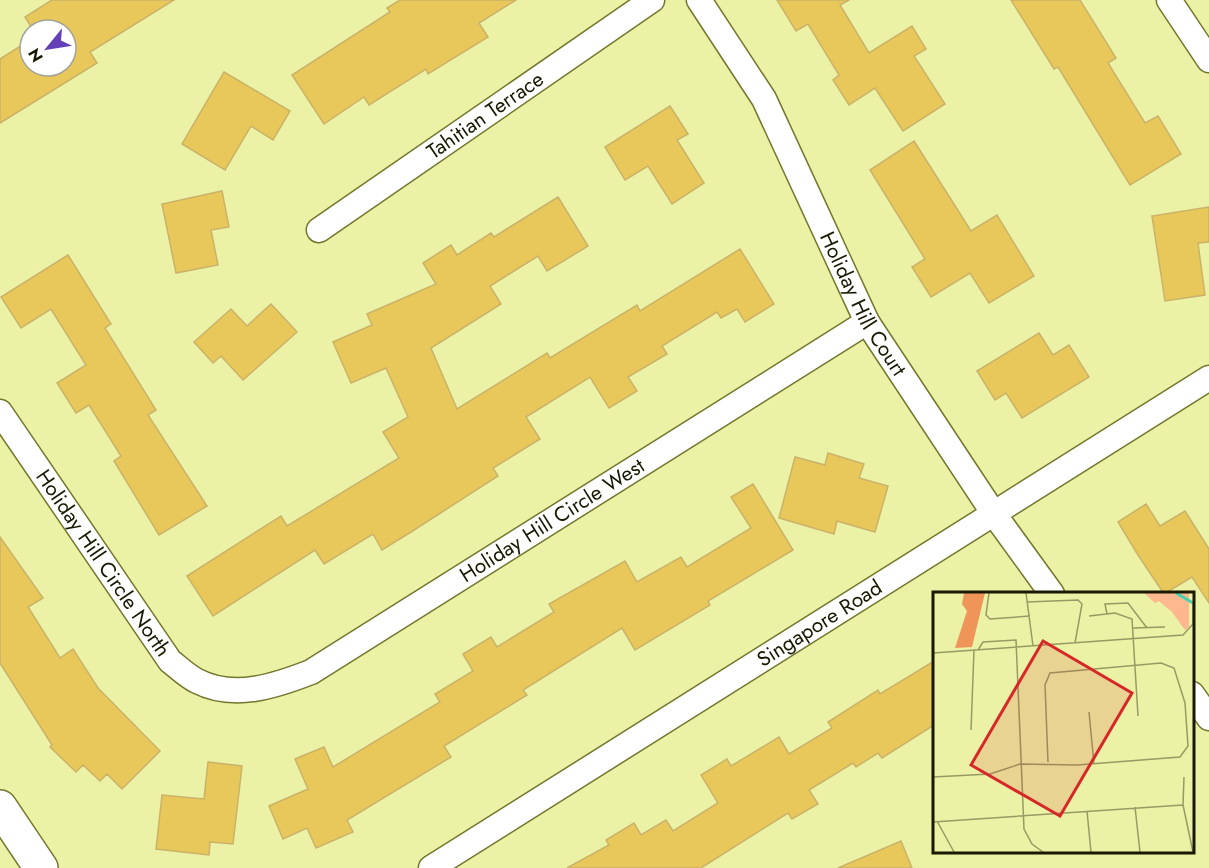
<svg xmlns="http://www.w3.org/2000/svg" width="1209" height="868" viewBox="0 0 1209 868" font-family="Jost,sans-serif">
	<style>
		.building { fill: #e9c85b; stroke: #cab369; stroke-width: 1.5 }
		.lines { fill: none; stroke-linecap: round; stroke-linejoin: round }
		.street-casing { stroke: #73772d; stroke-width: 27 }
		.secondary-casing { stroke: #73772d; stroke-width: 36 }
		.street { stroke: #fff; stroke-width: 24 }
		.secondary { stroke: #fff; stroke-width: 33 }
		.labels { text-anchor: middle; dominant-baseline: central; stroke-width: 6; stroke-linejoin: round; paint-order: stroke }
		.street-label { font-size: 21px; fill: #181900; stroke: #fff }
		.inset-river { fill: none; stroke: #44d3af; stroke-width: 3 }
		.inset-road { fill: none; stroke: #979b63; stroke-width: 1.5 }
		.view { fill: #d62828; fill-opacity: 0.15; stroke: #d62828; stroke-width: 3 }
		.inset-edge { fill: none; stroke: #181900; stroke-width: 3 }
	</style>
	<rect width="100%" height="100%" fill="#ebf1a5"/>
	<g class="building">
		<polygon points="52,0 174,0 90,52 97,63 0,123 0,59 30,40 30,66 66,66 66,30 33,30 25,17"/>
		<polygon points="400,0 516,0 479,23 488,37 428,74 426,69 369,105 364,97 324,124 292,75 390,12 387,8"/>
		<polygon points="777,0 849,0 840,5 869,53 912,26 926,49 914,56 945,104 903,131 875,88 849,105 833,80 839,75 808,24 796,31"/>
		<polygon points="1011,0 1080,0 1116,58 1108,63 1145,123 1158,116 1181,154 1130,185 1058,67 1054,69"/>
		<polygon points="224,72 290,111 273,140 251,126 225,170 182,144"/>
		<polygon points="670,106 688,134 677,140 704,183 672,204 648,166 625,180 605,147"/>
		<polygon points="914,141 971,231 997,215 1034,276 989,303 970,273 931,297 912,267 925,259 870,170"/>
		<polygon points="222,191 229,227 211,230 218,265 176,273 162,204"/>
		<polygon points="558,197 588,246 547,271 538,256 490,286 501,304 431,348 457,409 547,353 550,358 637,305 640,311 740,249 774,304 745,322 737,309 721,318 717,312 662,346 667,354 628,377 637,391 609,408 590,377 526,417 540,439 493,468 498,476 411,532 382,550 373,534 324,564 315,550 213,616 187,576 281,516 287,526 399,458 383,432 408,417 386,368 351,383 333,342 372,325 367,314 436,284 423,263 451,245 457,255 491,233 494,237"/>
		<polygon points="1209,207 1209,242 1198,243 1205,295 1165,301 1152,216"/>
		<polygon points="68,255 111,324 105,328 156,410 148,415 207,506 159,535 114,461 121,456 89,405 76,413 57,383 86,365 51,309 21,328 1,297"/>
		<polygon points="271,304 297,332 243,380 221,356 213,363 194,342 231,309 247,326"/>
		<polygon points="1039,333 1053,355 1069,345 1089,377 1022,418 1006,393 995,400 977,371"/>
		<polygon points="828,453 864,464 859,478 888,486 875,532 837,521 834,534 779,518 795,457 825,465"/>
		<polygon points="753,484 793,550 708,601 710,605 635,650 622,628 523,690 527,695 444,746 451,757 347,820 353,832 316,848 307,828 283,839 269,806 308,789 295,759 324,747 333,767 440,702 435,694 473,671 463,654 491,637 497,647 554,612 549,604 625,561 637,582 681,557 687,567 751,528 731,497"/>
		<polygon points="1146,504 1160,526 1185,511 1209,549 1209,603 1192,577 1164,594 1138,555 1118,522"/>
		<polygon points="0,537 43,598 28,607 60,658 73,649 98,688 160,751 122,789 107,774 100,781 83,765 76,772 50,747 52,745 0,663"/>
		<polygon points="934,661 934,725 882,758 878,753 856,767 853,763 809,790 818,804 792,819 788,813 701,868 567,868 609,845 606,840 634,823 641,835 666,820 673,831 718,803 701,775 727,759 731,766 779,737 789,754 832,728 828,722 878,690 880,694"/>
		<polygon points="208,762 242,766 233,844 210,842 209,855 156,849 162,795 204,799"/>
		<polygon points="901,841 912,868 838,868"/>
	</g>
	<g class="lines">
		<g class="street-casing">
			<g id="street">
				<path id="s1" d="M699,0l65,99 103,223 127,192 58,80"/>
				<polyline points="1169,0 1209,60"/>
				<path id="s2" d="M319,230l333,-230"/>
				<path id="s3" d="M0,412l170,249c9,7 17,15 27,20 37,19 78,5 114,-9l556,-350"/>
				<polyline points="1192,694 1209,718"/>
				<path id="s4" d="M431,868l778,-490"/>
			</g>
		</g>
		<g class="secondary-casing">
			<polyline id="secondary" points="0,807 41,868"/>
		</g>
		<use href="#street" class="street"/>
		<use href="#secondary" class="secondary"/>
	</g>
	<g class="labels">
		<g class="street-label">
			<text stroke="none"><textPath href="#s2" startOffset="202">Tahitian Terrace</textPath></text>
			<text stroke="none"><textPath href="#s1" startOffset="346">Holiday Hill Court</textPath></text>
			<text stroke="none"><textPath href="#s3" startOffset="738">Holiday Hill Circle West</textPath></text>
			<text stroke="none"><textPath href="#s3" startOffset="183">Holiday Hill Circle North</textPath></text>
			<text stroke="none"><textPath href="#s4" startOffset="459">Singapore Road</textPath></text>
		</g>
	</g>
	<g transform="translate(933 592)">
		<rect width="261" height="261" fill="#ebf1a5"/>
		<path d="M211,1h45v34l-4,3 -13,-18 -13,-11 -4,2z" fill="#fdb88f"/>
		<path d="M31,1h21l-13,54 -17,1 12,-37 -5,-7z" fill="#f0955a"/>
		<path class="inset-river" d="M243,1l17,10"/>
		<path class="inset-road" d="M56,1l-3,22 4,4 40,-3M93,1l7,53M94,10l51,-2 4,4 -7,39M174,22l-2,-10 23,-1 19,25M156,24l26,-3 17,6 6,97M200,36l32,-1M45,58l5,-8 33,-2 8,189 8,15 11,8M0,61l250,-18 10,-11v-23M156,120l5,52M38,138l3,-80M0,185l57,-3 30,-10 57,1 103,-8 8,-11 -3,-43 -11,-35 -13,-5 -111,10 -5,12 3,77M251,185l-1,28 10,47M202,215l5,45M154,219l4,41M4,229l17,31M0,230l250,-17"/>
		<path class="view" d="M110,49l89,52 -72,123 -89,-51z"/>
		<rect width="261" height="261" class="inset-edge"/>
	</g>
	<g transform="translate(48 48) rotate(240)"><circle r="28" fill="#ffffff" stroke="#a3a399" stroke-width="1.5"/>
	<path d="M0-4.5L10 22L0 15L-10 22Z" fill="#6440b8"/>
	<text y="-9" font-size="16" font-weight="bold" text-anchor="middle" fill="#181900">N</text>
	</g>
</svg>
